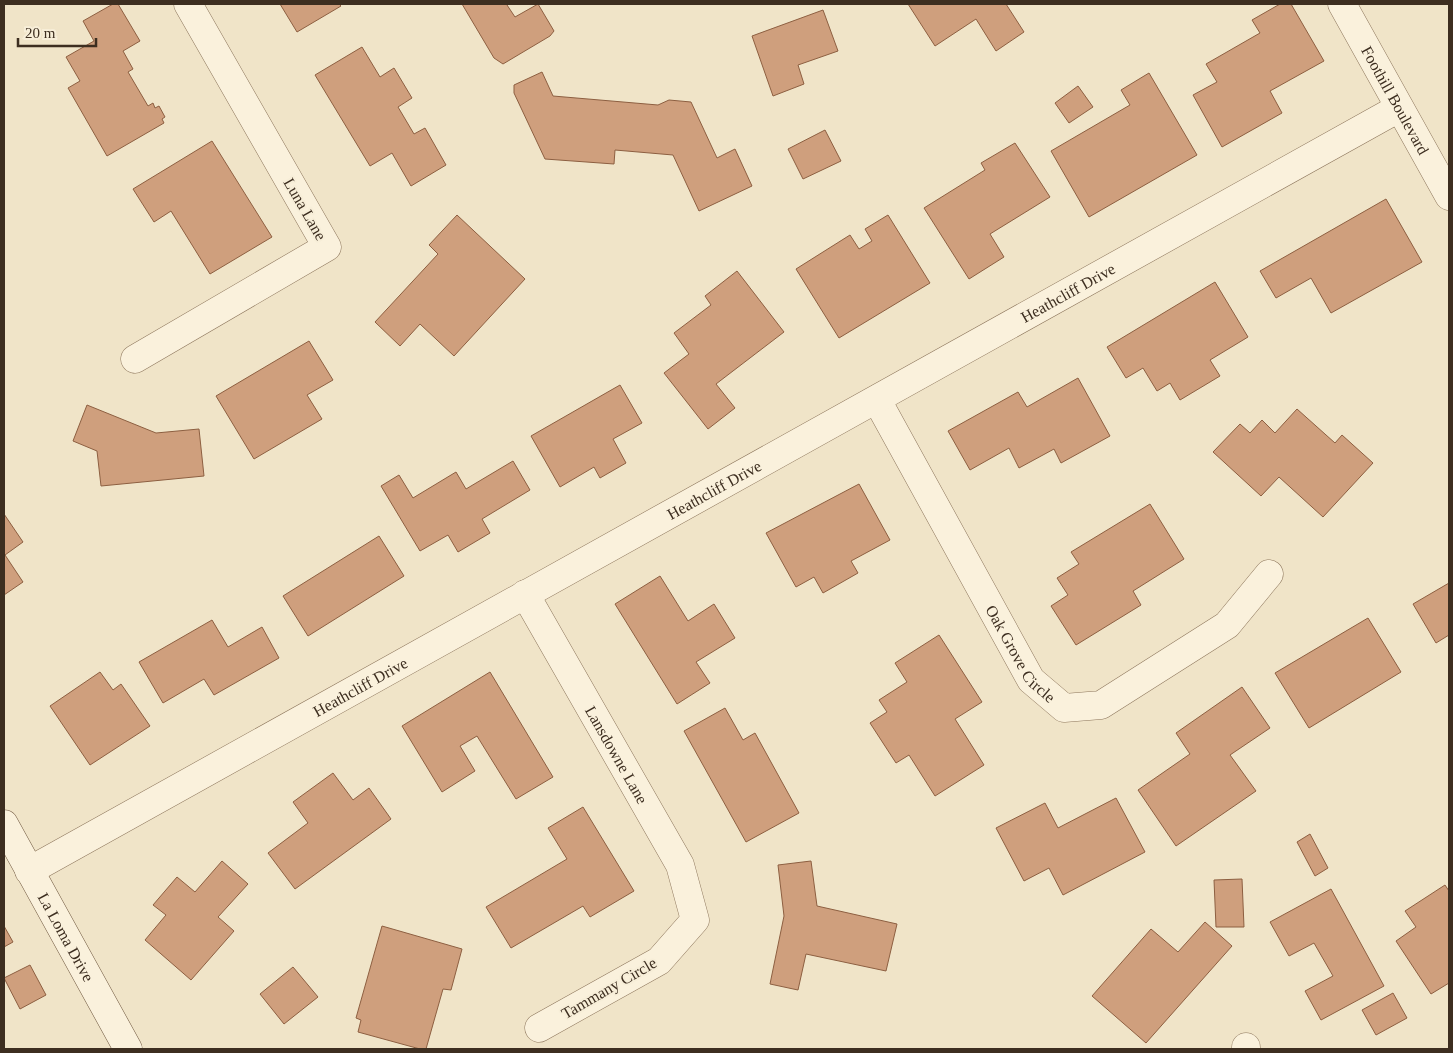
<svg xmlns="http://www.w3.org/2000/svg" width="1453" height="1053" viewBox="0 0 1453 1053" font-family="'Times New Roman',serif">
	<style>
		.building { fill: #cf9f7d; stroke: #8d5f41 }
		.lines { fill: none; stroke-linecap: round; stroke-linejoin: round }
		.minor-casing { stroke: #8d765c; stroke-width: 29 }
		.tertiary-casing { stroke: #8d765c; stroke-width: 29 }
		.secondary-casing { stroke: #6f573f; stroke-width: 29 }
		.minor { stroke: #faf1dc; stroke-width: 28 }
		.tertiary { stroke: #faf1dc; stroke-width: 28 }
		.secondary { stroke: #faf1dc; stroke-width: 28 }
		.labels { text-anchor: middle; dominant-baseline: central; stroke-width: 4; stroke-linejoin: round; paint-order: stroke }
		.street-label { font-size: 16px; fill: #3d2e20; stroke: #f7eed8 }
	</style>
	<rect width="100%" height="100%" fill="#f0e4c8"/>
	<g class="building">
		<polygon points="113,4 118,4 140,41 123,51 133,69 128,72 148,106 153,103 155,108 159,106 165,117 162,119 164,123 107,156 68,88 80,81 66,57 94,41 83,21"/>
		<polygon points="280,4 339,4 341,6 297,32"/>
		<polygon points="462,4 508,4 507,5 515,17 538,4 554,31 550,36 503,64 494,58"/>
		<polygon points="908,4 1006,4 1024,32 996,51 976,19 935,46"/>
		<polygon points="1280,4 1291,4 1324,61 1270,91 1282,113 1222,147 1193,95 1217,82 1206,64 1260,33 1252,20"/>
		<polygon points="823,10 838,51 798,65 804,84 773,96 752,36"/>
		<polygon points="362,47 380,77 394,68 412,98 398,107 414,134 425,128 446,165 411,186 392,153 370,166 315,75"/>
		<polygon points="542,72 553,96 658,105 669,100 691,102 717,158 735,149 752,186 699,211 673,155 615,150 614,164 545,159 514,93 514,85"/>
		<polygon points="1149,73 1197,155 1089,217 1051,151 1130,105 1121,90"/>
		<polygon points="1078,86 1093,107 1069,123 1055,103"/>
		<polygon points="825,130 841,161 803,179 788,149"/>
		<polygon points="212,141 272,237 210,274 171,211 154,222 133,189"/>
		<polygon points="1015,143 1050,197 990,234 1004,257 969,279 924,208 985,170 981,163"/>
		<polygon points="1386,199 1422,262 1331,313 1311,278 1276,298 1260,271"/>
		<polygon points="457,215 525,279 454,356 420,324 400,346 375,322 438,254 429,245"/>
		<polygon points="888,215 930,283 839,338 796,269 850,235 859,249 872,241 865,229"/>
		<polygon points="737,271 784,332 716,384 735,408 708,429 664,373 689,354 674,333 711,305 705,296"/>
		<polygon points="1215,282 1248,337 1210,360 1220,376 1180,400 1170,383 1157,391 1143,368 1126,378 1107,347"/>
		<polygon points="309,341 333,380 307,395 322,419 254,459 216,396"/>
		<polygon points="1078,378 1110,436 1061,463 1054,449 1019,468 1009,448 970,470 948,431 1018,392 1027,407"/>
		<polygon points="620,385 642,423 613,439 626,463 600,478 594,467 560,487 531,436"/>
		<polygon points="87,405 156,433 199,429 204,476 101,486 97,451 73,441"/>
		<polygon points="1297,409 1335,443 1342,435 1373,463 1323,517 1279,477 1261,496 1213,452 1240,424 1250,433 1262,420 1275,433"/>
		<polygon points="513,461 530,490 482,519 490,533 458,552 448,535 420,551 381,486 399,475 413,498 456,472 466,489"/>
		<polygon points="859,484 890,540 851,561 858,573 823,593 814,577 796,587 766,533"/>
		<polygon points="1150,504 1184,559 1133,591 1141,605 1076,645 1051,606 1068,595 1057,578 1079,564 1071,552"/>
		<polygon points="4,514 23,542 5,555 23,582 4,595"/>
		<polygon points="379,536 404,576 308,636 283,596"/>
		<polygon points="660,576 688,621 714,604 735,638 696,662 710,683 677,704 615,604"/>
		<polygon points="1449,583 1449,635 1436,643 1413,604"/>
		<polygon points="1368,618 1401,672 1309,728 1275,673"/>
		<polygon points="212,620 228,647 262,627 279,658 214,695 204,679 163,703 139,662"/>
		<polygon points="939,635 982,702 955,719 984,765 935,796 909,755 896,763 870,723 887,712 879,700 907,682 895,663"/>
		<polygon points="100,672 113,690 121,684 150,726 90,765 50,706"/>
		<polygon points="490,672 553,777 516,799 477,736 460,746 475,771 442,792 402,726"/>
		<polygon points="1242,687 1270,728 1230,755 1256,791 1176,846 1138,790 1190,754 1176,733"/>
		<polygon points="725,708 743,740 755,733 799,813 746,842 684,731"/>
		<polygon points="333,773 353,800 369,788 391,819 295,889 268,853 308,823 293,802"/>
		<polygon points="1116,798 1145,852 1063,895 1049,868 1024,881 996,828 1045,803 1058,828"/>
		<polygon points="583,807 634,891 590,917 583,906 511,948 486,907 567,859 548,828"/>
		<polygon points="1310,834 1328,868 1315,876 1297,842"/>
		<polygon points="222,861 248,884 218,917 234,931 191,980 145,940 166,915 153,905 177,877 195,892"/>
		<polygon points="811,861 817,906 897,924 886,971 806,954 798,990 770,984 784,916 778,865"/>
		<polygon points="1242,879 1244,927 1216,927 1214,880"/>
		<polygon points="1445,885 1449,891 1449,983 1431,994 1396,941 1416,927 1405,911"/>
		<polygon points="1331,889 1384,986 1321,1020 1305,991 1333,976 1314,943 1289,956 1270,922"/>
		<polygon points="1205,922 1232,946 1146,1043 1092,996 1151,929 1178,952"/>
		<polygon points="4,926 13,942 4,947"/>
		<polygon points="382,926 462,949 451,990 443,989 426,1049 420,1049 358,1032 361,1020 356,1018"/>
		<polygon points="30,965 46,995 20,1009 4,978"/>
		<polygon points="293,967 318,997 284,1024 260,994"/>
		<polygon points="1393,993 1407,1018 1376,1035 1362,1010"/>
	</g>
	<g class="lines">
		<g class="minor-casing">
			<g id="minor">
				<polyline points="135,359 327,247 188,4"/>
				<path id="s1" d="M877,400l154,280 33,28 37,-3 126,-80 42,-51"/>
				<path id="s2" d="M525,594l155,271 15,55 -36,41 -120,67"/>
				<path id="s3" d="M29,871l1370,-763"/>
				<polyline points="1246,1047 1246,1049"/>
			</g>
		</g>
		<g class="tertiary-casing">
			<g id="tertiary">
				<path id="s4" d="M1342,4l107,192"/>
			</g>
		</g>
		<g class="secondary-casing">
			<g id="secondary">
				<path id="s5" d="M4,824l124,225"/>
			</g>
		</g>
		<use href="#minor" class="minor"/>
		<use href="#tertiary" class="tertiary"/>
		<use href="#secondary" class="secondary"/>
	</g>
	<g class="labels">
		<g class="street-label">
			<text stroke="none"><textPath href="#s4" startOffset="110">Foothill Boulevard</textPath></text>
			<text transform="translate(305 209) rotate(60)">Luna Lane</text>
			<text stroke="none"><textPath href="#s3" startOffset="1189">Heathcliff Drive</textPath></text>
			<text stroke="none"><textPath href="#s3" startOffset="784">Heathcliff Drive</textPath></text>
			<text stroke="none"><textPath href="#s1" startOffset="292">Oak Grove Circle</textPath></text>
			<text stroke="none"><textPath href="#s3" startOffset="379">Heathcliff Drive</textPath></text>
			<text stroke="none"><textPath href="#s2" startOffset="185">Lansdowne Lane</textPath></text>
			<text stroke="none"><textPath href="#s5" startOffset="129">La Loma Drive</textPath></text>
			<text transform="translate(609 988) rotate(-30)">Tammany Circle</text>
		</g>
	</g>
	<rect width="1453" height="1053" fill="none" stroke="#3d2e20" stroke-width="10"/>
	<path d="M18 38v8h78v-8" fill="none" stroke="#3d2e20" stroke-width="2.5"/>
	<text x="25" y="38" font-size="15" fill="#3d2e20" stroke="#f7eed8" stroke-width="4" paint-order="stroke">20 m</text>
</svg>
